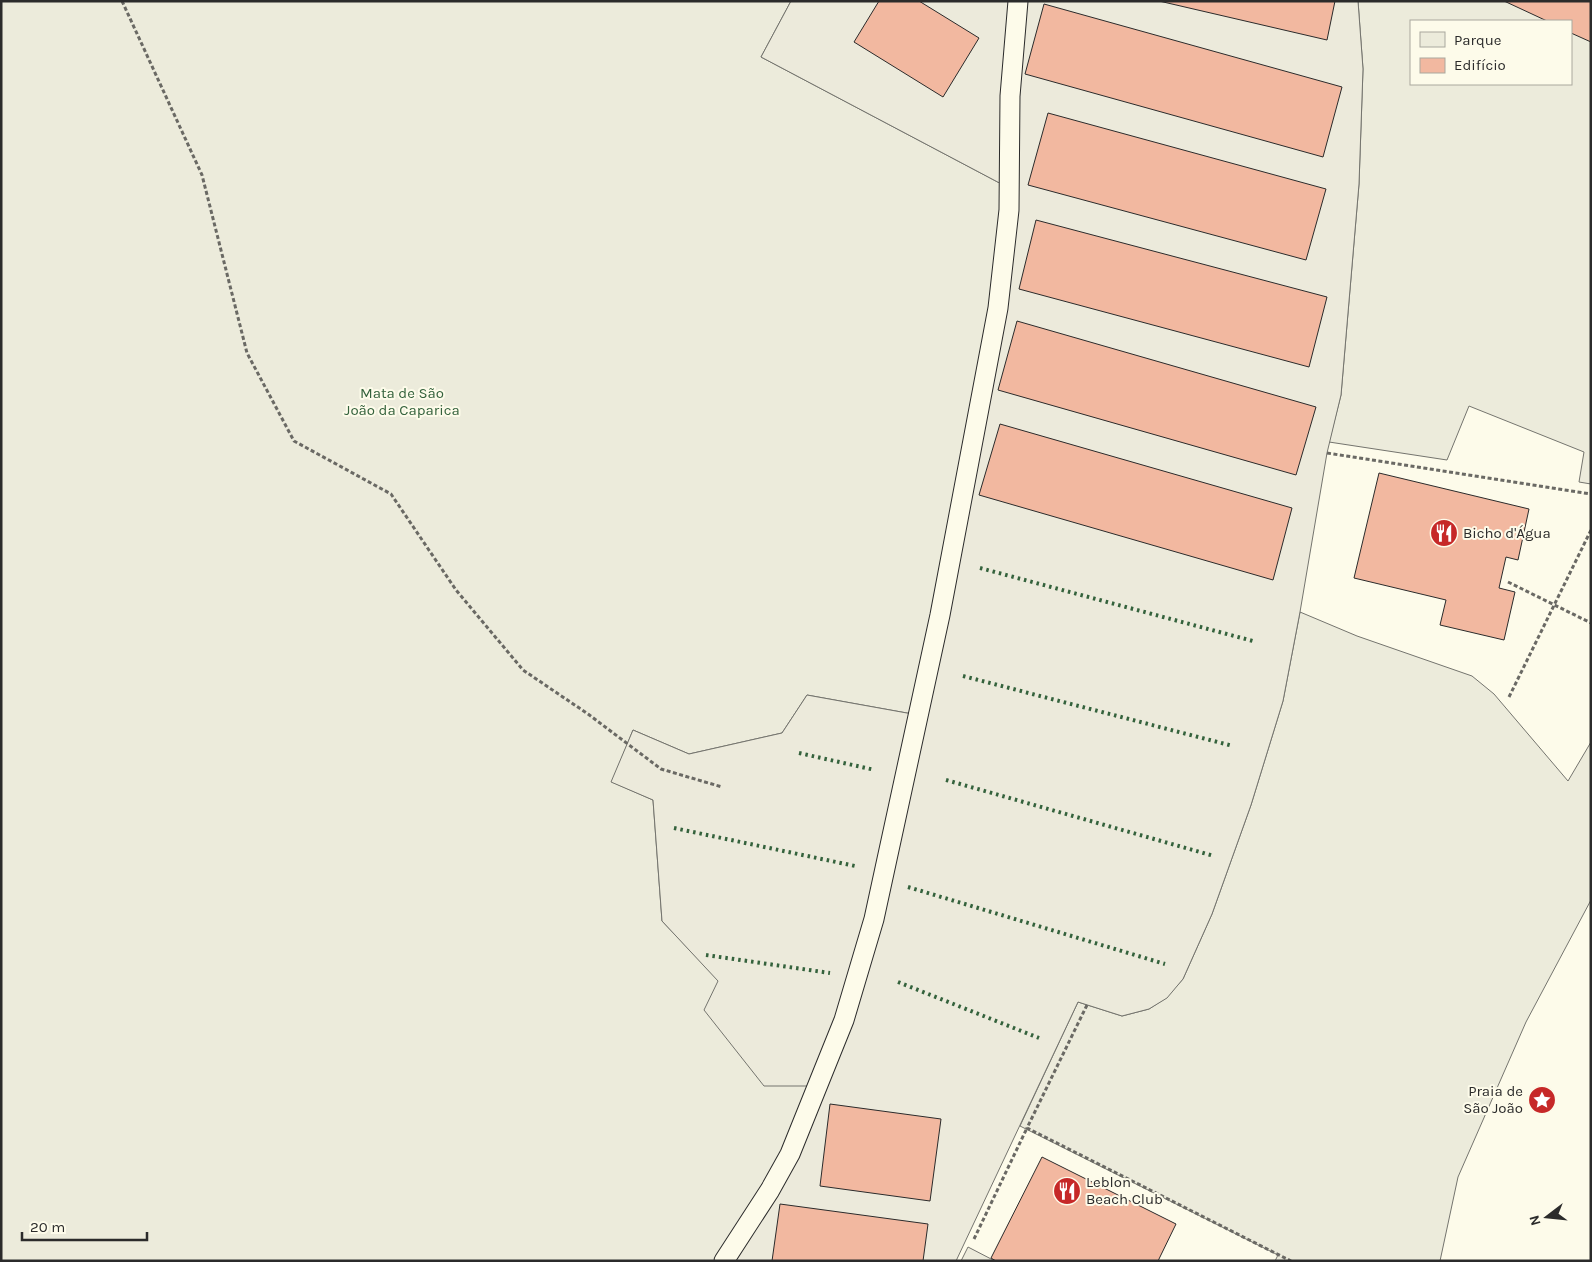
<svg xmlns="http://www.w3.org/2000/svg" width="1592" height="1262" viewBox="0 0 1592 1262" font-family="Karla,sans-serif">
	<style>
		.green { fill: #ecebdb; stroke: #74746e; fill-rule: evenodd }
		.parking { fill: #eceadb; stroke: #74746e }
		.building { fill: #f2b8a0; stroke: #2b2b2b }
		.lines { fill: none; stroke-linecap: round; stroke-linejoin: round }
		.lane-casing { stroke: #2b2b2b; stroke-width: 21 }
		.path { stroke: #6a6964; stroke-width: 3; stroke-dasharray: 4 2.5; stroke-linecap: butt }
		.lane { stroke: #fdfbea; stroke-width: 19 }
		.hedge { stroke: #34623c; stroke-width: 4; stroke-dasharray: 2.5 4; stroke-linecap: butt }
		.labels { text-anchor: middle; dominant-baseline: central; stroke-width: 4; stroke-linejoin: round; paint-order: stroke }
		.park-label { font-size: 15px; fill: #34623c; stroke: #fdfbea }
		.poi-label { font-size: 15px; fill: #2b2b2b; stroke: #fdfbea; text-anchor: start }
	</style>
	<rect width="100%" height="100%" fill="#fdfbea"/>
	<g class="green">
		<polygon points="1,1 791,1 761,57 1009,188 1009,210 918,715 807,695 782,733 689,754 633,730 612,782 653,800 662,921 819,1086 724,1261 1,1261"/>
		<path d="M1358,1h233v483l-12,-2 5,-30 -115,-46 -22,54 -118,-18 12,-47 18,-211 4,-115zM1411,21h160v63h-160z"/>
		<polygon points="1300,612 1357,636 1472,676 1494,694 1568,781 1591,742 1591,900 1526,1022 1458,1177 1440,1261 1275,1261 1278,1255 1020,1126 1078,1002 1122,1016 1149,1009 1166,998 1183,979 1212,914 1251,805 1283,701"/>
		<polygon points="968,1247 995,1261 961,1261"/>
	</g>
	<polygon class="parking" points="791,1 1358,1 1363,69 1359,184 1341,395 1327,453 1300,612 1283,701 1251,805 1212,914 1183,979 1167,998 1149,1009 1122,1016 1078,1002 956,1261 724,1261 818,1086 764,1086 704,1010 718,981 662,921 653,800 611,782 633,730 689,754 782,733 807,695 918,715 940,615 1009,188 761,57"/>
	<g class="building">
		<polygon points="879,1 919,1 979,38 943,97 854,42"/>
		<polygon points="1159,1 1335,1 1327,40"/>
		<polygon points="1504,1 1591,1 1591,42 1571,33 1571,21 1547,21"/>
		<polygon points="1044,4 1342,87 1323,157 1025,74"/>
		<polygon points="1048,113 1326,189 1306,260 1028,185"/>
		<polygon points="1036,220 1327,297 1309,367 1019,289"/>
		<polygon points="1017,321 1316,407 1296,475 998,390"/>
		<polygon points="1000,424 1292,508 1273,580 979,495"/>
		<polygon points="1379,473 1529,509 1518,560 1506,557 1499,588 1515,592 1504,640 1440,625 1446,600 1354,578"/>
		<polygon points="830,1104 941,1119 930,1201 820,1186"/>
		<polygon points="1042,1157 1176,1224 1158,1261 996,1261 991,1258"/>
		<polygon points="780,1204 928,1224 923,1261 772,1261"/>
	</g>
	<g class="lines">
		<g class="lane-casing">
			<polyline id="lane" points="724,1261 770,1190 790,1154 844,1020 874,919 940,615 998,308 1009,210 1010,96 1018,1"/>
		</g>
		<g class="path">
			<polyline points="122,1 202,175 247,353 294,441 391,494 456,590 523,670 588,714 661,769 722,787"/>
			<polyline points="1327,453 1591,494"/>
			<polyline points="1508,582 1591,623"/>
			<polyline points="1509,697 1591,530"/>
			<polyline points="1087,1005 1027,1128 1291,1261"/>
			<polyline points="974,1239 1027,1128"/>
		</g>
		<use href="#lane" class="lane"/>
		<g class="hedge">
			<polyline points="980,568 1253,641"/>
			<polyline points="963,676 1233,746"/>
			<polyline points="799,753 875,770"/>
			<polyline points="946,780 1214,856"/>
			<polyline points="674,828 855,866"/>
			<polyline points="908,887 1165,964"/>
			<polyline points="706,955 830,973"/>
			<polyline points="898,982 1039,1038"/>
		</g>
	</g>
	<defs>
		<g id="restaurant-disc" transform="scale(1.4375)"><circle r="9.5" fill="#c62828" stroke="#fdfbea"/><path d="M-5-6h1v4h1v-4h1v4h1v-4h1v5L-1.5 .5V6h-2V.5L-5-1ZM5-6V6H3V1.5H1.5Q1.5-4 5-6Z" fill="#fff"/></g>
		<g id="sight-disc" transform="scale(1.4375)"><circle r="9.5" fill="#c62828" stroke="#fdfbea"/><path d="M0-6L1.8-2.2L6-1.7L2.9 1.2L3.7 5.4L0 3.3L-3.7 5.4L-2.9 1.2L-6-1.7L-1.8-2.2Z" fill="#fff"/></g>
	</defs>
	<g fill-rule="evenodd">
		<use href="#restaurant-disc" x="1444" y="533"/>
		<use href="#sight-disc" x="1542" y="1100"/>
		<use href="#restaurant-disc" x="1067" y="1191"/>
	</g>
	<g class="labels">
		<g class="park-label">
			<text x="402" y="393">Mata de São<tspan x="402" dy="17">João da Caparica</tspan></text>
		</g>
		<g class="poi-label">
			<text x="1463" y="533">Bicho d'Água</text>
			<text x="1523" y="1091" text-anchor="end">Praia de<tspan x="1523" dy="17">São João</tspan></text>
			<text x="1086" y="1182">Leblon<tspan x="1086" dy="17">Beach Club</tspan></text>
		</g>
	</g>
	<rect width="1592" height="1262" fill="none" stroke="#2b2b2b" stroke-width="5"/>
	<rect x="1410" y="20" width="162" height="65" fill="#fdfbea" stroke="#a9a89e"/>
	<rect x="1420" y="32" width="25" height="15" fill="#ecebdb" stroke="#a9a89e"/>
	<text x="1454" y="45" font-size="15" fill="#2b2b2b">Parque</text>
	<rect x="1420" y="58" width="25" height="15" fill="#f2b8a0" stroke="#a9a89e"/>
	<text x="1454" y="70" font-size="15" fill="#2b2b2b">Edifício</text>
	<g transform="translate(1547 1217) rotate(254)" stroke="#fdfbea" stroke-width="4" paint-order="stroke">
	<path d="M0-4L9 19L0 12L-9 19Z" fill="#2b2b2b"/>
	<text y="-8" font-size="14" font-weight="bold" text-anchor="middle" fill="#2b2b2b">N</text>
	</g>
	<path d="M22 1232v8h125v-8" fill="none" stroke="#2b2b2b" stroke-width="2.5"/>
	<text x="30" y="1232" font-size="15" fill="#2b2b2b" stroke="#fdfbea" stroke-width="4" paint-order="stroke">20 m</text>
</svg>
